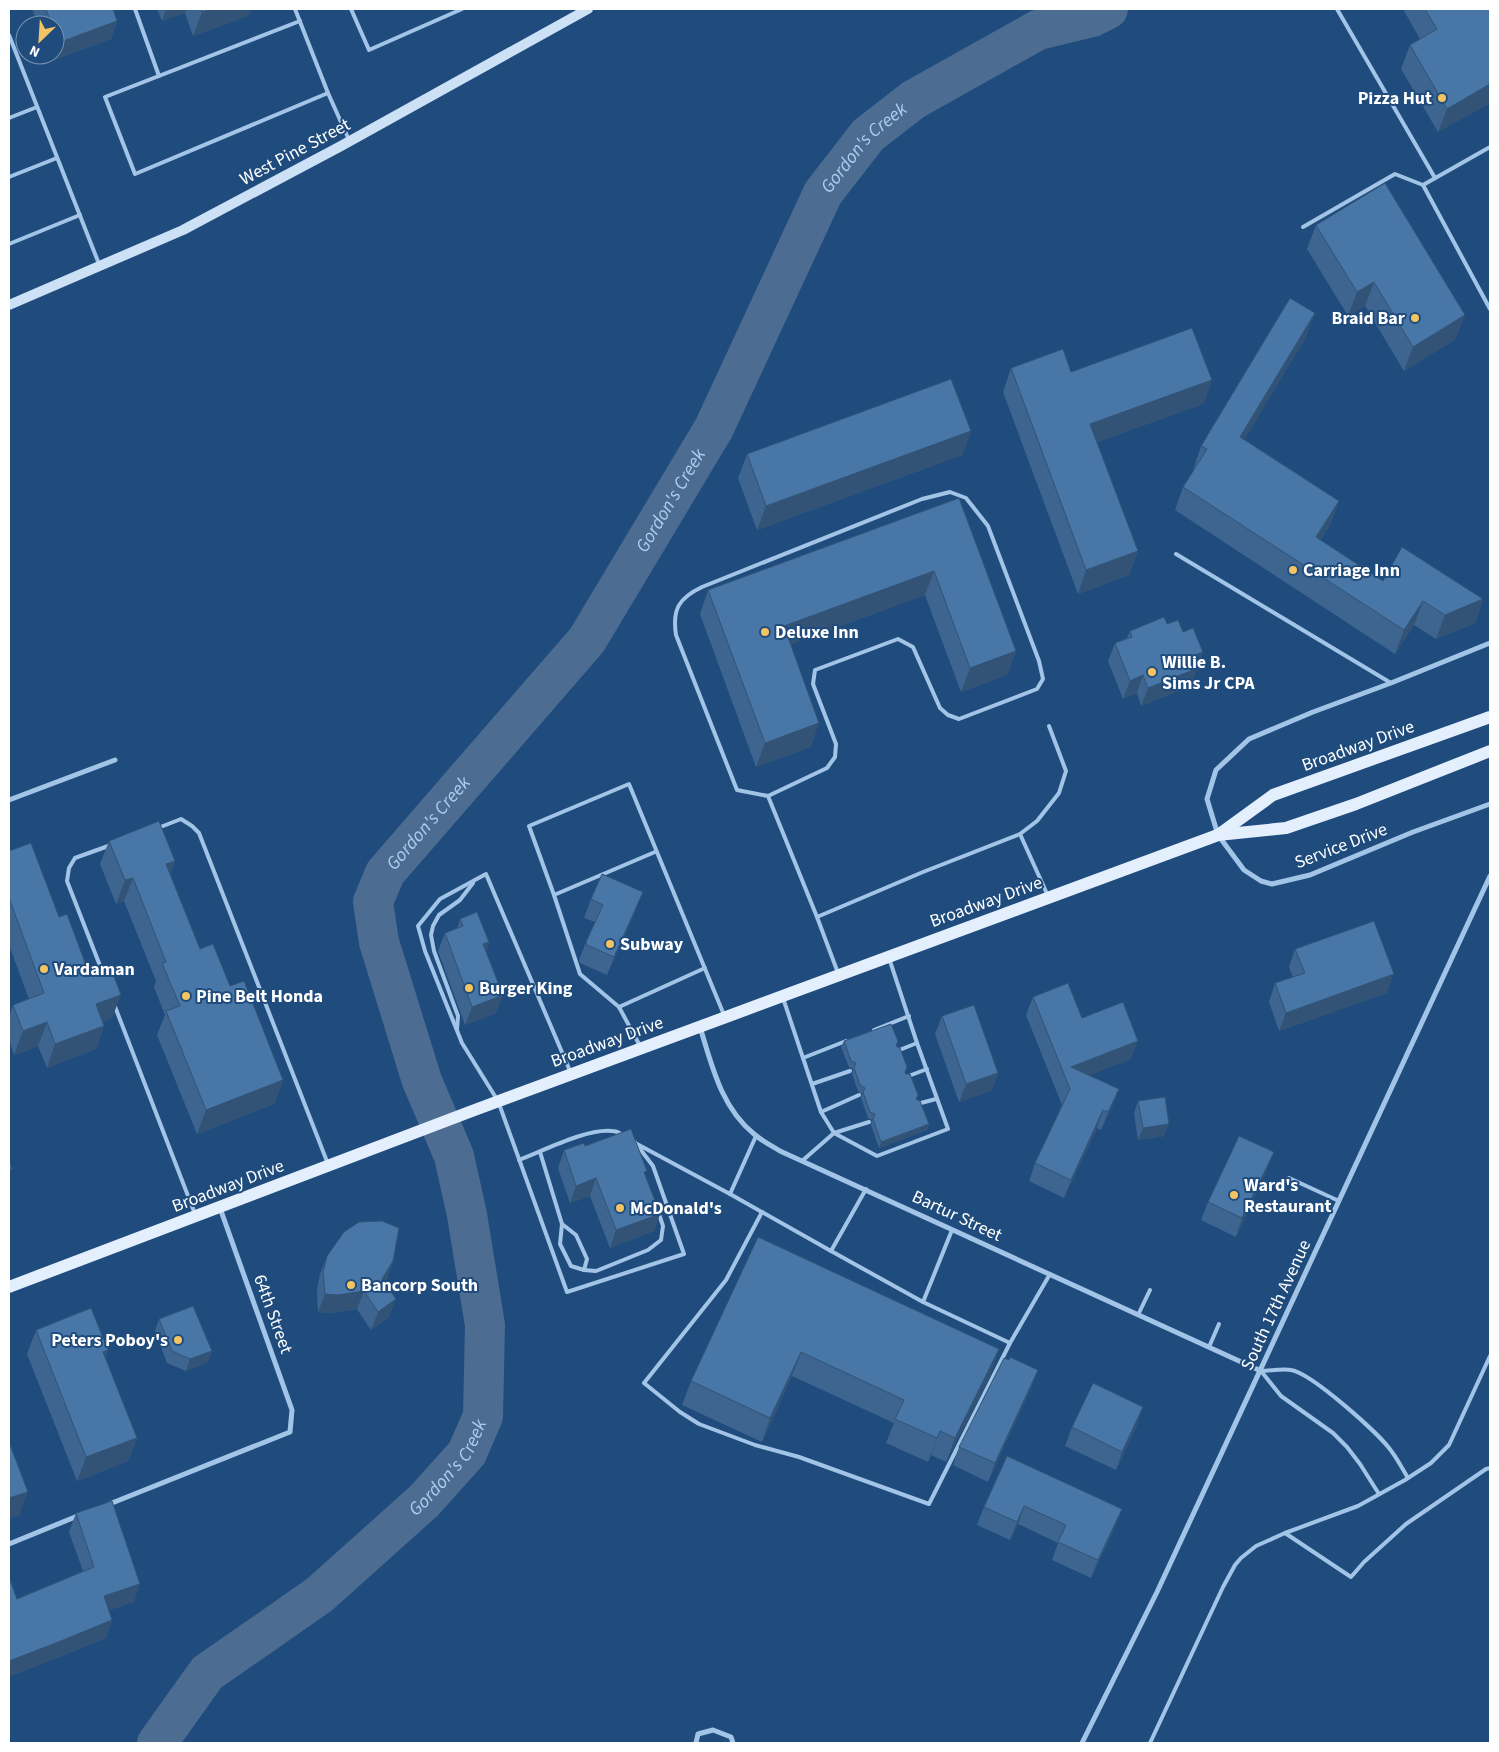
<svg xmlns="http://www.w3.org/2000/svg" width="1499" height="1752" viewBox="0 0 1499 1752" font-family="'Source Sans 3',sans-serif">
	<style>
		.lines { fill: none; stroke-linecap: round; stroke-linejoin: round }
		.river { stroke: #4c6d91; stroke-width: 40 }
		.lane { stroke: #a2c4e7; stroke-width: 4 }
		.street { stroke: #a2c4e7; stroke-width: 5 }
		.secondary { stroke: #cce0f6; stroke-width: 10 }
		.primary { stroke: #e4effd; stroke-width: 12 }
		.wall { fill: #3d6590 }
		.shaded-wall { fill: #325375 }
		.building { fill: #4776a7; stroke: #325375 }
		.poi-dot { fill: #f5c462; stroke: #1f4c7d; stroke-width: 2 }
		.labels { text-anchor: middle; dominant-baseline: central; stroke-width: 4; stroke-linejoin: round; paint-order: stroke }
		.poi-label { font-size: 18px; font-weight: bold; fill: #fff; stroke: #1f4c7d; text-anchor: start }
		.street-label { font-size: 18px; fill: #fff; stroke: #1f4c7d }
		.water-label { font-size: 19px; font-style: italic; fill: #adceef; stroke: #1f4c7d }
	</style>
	<rect width="100%" height="100%" fill="#1f4c7d"/>
	<g class="lines">
		<path class="river" id="s1" d="M157,1743l50,-70 112,-78 105,-94 43,-48 16,-37 2,-91 -18,-110 -13,-59 -32,-75 -43,-139 -6,-40 12,-29 202,-233 127,-212 109,-235 45,-58 45,-35 125,-70 54,-13 16,-8"/>
		<g class="lane">
			<polyline points="135,9 159,76"/>
			<polyline points="295,9 328,93 349,140"/>
			<polyline points="351,9 369,50 462,9"/>
			<polyline points="1337,9 1435,178"/>
			<polyline points="300,21 105,97 135,174 328,93"/>
			<polyline points="9,35 99,264"/>
			<polyline points="9,118 37,107"/>
			<polyline points="9,177 57,158"/>
			<polyline points="1423,185 1490,147"/>
			<polyline points="1303,227 1395,174 1423,185 1490,309"/>
			<polyline points="9,244 80,215"/>
			<polyline points="1176,554 1391,683"/>
			<path d="M768,796l59,-28 8,-11 1,-13 -23,-60 2,-14 83,-31 15,8 27,61 8,7 11,4 78,-30 6,-10 -4,-18 -51,-135 -22,-28 -16,-6 -28,7 -220,88c-23,11 -30,22 -26,48l61,155 31,6 49,121"/>
			<polyline points="158,828 181,819 192,826 199,833 328,1164"/>
			<polyline points="1020,834 1048,896"/>
			<polyline points="554,895 655,852"/>
			<polyline points="838,973 817,917 923,872 1020,834 1037,821 1059,793 1066,771 1049,726"/>
			<polyline points="104,976 67,881 69,868 75,858 111,845"/>
			<polyline points="783,998 821,1112 834,1133 869,1122"/>
			<polyline points="114,1004 195,1214"/>
			<polyline points="619,1007 705,968"/>
			<polyline points="457,1029 458,1016 434,951 431,935 433,926 439,915 460,900 473,883"/>
			<polyline points="874,1030 909,1016"/>
			<polyline points="640,1046 619,1007 580,974 554,895 529,826 629,784 724,1015"/>
			<polyline points="897,1051 917,1043"/>
			<polyline points="803,1058 846,1041"/>
			<polyline points="570,1071 486,874 440,899 418,926 425,951 462,1043 498,1101 567,1292 684,1254 653,1166 634,1141"/>
			<polyline points="906,1077 927,1069"/>
			<polyline points="812,1084 850,1071"/>
			<polyline points="917,1104 936,1099"/>
			<polyline points="821,1112 859,1095"/>
			<polyline points="637,1144 730,1194 756,1136"/>
			<polyline points="540,1152 562,1224 576,1235 587,1259 584,1270 596,1271 648,1250 661,1240 663,1226 658,1211"/>
			<path d="M519,1160c24,-9 68,-32 93,-29 4,0 8,2 11,4"/>
			<polyline points="802,1161 834,1133 877,1156 948,1129 917,1043 889,958"/>
			<polyline points="1289,1178 1339,1201"/>
			<polyline points="730,1194 831,1251 866,1189"/>
			<polyline points="762,1212 726,1280 644,1383 680,1412 699,1424 755,1445 799,1457 929,1504 1010,1343"/>
			<polyline points="562,1224 560,1244 571,1266 584,1270"/>
			<polyline points="831,1251 923,1302 1010,1343 1050,1274"/>
			<polyline points="923,1302 952,1230"/>
			<polyline points="1138,1315 1150,1290"/>
			<polyline points="1209,1347 1219,1324"/>
			<path d="M1261,1371c9,0 21,-3 30,-1 20,3 89,64 101,82 6,8 11,18 16,26"/>
			<polyline points="1261,1371 1281,1396 1333,1433 1347,1447 1360,1464 1379,1494"/>
			<polyline points="1285,1533 1351,1577 1364,1562 1406,1524 1486,1469 1490,1468"/>
			<polyline points="1150,1743 1223,1587 1235,1565 1241,1558 1256,1546 1285,1533 1358,1506 1405,1480 1431,1463 1449,1445 1490,1356"/>
		</g>
		<g class="street">
			<polyline points="1490,643 1391,683 1313,712 1249,739 1216,770 1207,799 1218,835 1244,870 1261,881 1272,884 1310,875 1413,832 1490,804"/>
			<polyline points="9,800 115,760"/>
			<path d="M700,1027c12,39 21,80 54,107 8,7 18,12 26,17l481,220"/>
			<polyline points="107,1505 290,1432 292,1410 220,1208"/>
			<polyline points="9,1544 80,1515"/>
			<polyline points="696,1743 698,1734 713,1730 731,1737 733,1743"/>
			<polyline points="1082,1743 1157,1592 1490,876"/>
		</g>
		<polyline class="secondary" points="9,305 183,230 341,146 588,9"/>
		<g class="primary">
			<polyline points="1218,835 1273,795 1490,717"/>
			<polyline points="9,1287 472,1111 1218,835 1286,828 1356,804 1490,751"/>
		</g>
	</g>
	<g class="wall">
		<polygon points="32,9 113,9 117,21 111,39 51,61 49,55 55,55 55,25 38,25"/>
		<polygon points="157,9 251,9 248,16 193,36 185,13 162,21"/>
		<polygon points="1403,9 1490,9 1490,103 1438,132 1401,69 1410,45 1420,39"/>
		<polygon points="1316,225 1456,339 1404,371 1365,306 1348,316 1307,249"/>
		<polygon points="1306,337 1244,439 1339,501 1330,525 1320,540 1383,581 1483,599 1475,623 1436,639 1414,625 1395,654 1175,510 1183,487 1194,470 1193,470 1201,446"/>
		<polygon points="1011,368 1212,380 1203,404 1097,442 1138,551 1129,575 1078,594 1003,392"/>
		<polygon points="971,431 962,455 757,530 738,478 747,454"/>
		<polygon points="959,498 1016,651 1007,675 961,692 925,595 791,644 811,747 756,767 700,614 708,590"/>
		<polygon points="1167,624 1197,667 1191,686 1141,706 1137,693 1123,699 1108,661 1115,643 1127,638 1130,631"/>
		<polygon points="109,841 175,861 170,875 200,949 230,986 283,1080 274,1104 197,1134 157,1035 165,1015 154,987 156,981 124,901 116,904 100,864"/>
		<polygon points="9,851 59,917 112,1018 103,1022 104,1026 96,1049 47,1068 38,1046 14,1055 9,1040 9,1017 13,1005 29,999 9,945"/>
		<polygon points="591,899 636,910 607,975 580,963 579,960 586,942 595,922 584,918"/>
		<polygon points="460,919 489,942 486,951 496,1013 465,1025 438,951 445,933 457,929"/>
		<polygon points="1295,949 1387,993 1279,1031 1269,1002 1275,983 1293,978 1289,967"/>
		<polygon points="1033,997 1082,1018 1131,1059 1089,1075 1119,1089 1112,1107 1101,1130 1097,1128 1064,1198 1029,1181 1035,1163 1062,1105 1026,1015"/>
		<polygon points="942,1016 998,1073 991,1091 959,1102 935,1034"/>
		<polygon points="844,1041 898,1041 896,1046 907,1067 905,1073 916,1099 929,1124 927,1130 879,1148 871,1125 872,1120 868,1118 861,1098 862,1094 858,1091 852,1074 853,1069 849,1067 841,1047"/>
		<polygon points="1138,1101 1164,1136 1138,1140 1134,1113"/>
		<polygon points="585,1146 645,1176 660,1214 654,1231 610,1248 590,1196 570,1203 558,1168 564,1150"/>
		<polygon points="1267,1170 1236,1237 1201,1220 1208,1202"/>
		<polygon points="758,1237 991,1373 946,1462 931,1455 928,1462 886,1443 894,1423 792,1376 762,1442 682,1405 691,1381"/>
		<polygon points="327,1256 393,1261 387,1279 385,1283 389,1317 371,1330 357,1309 332,1313 318,1312 317,1290 320,1274"/>
		<polygon points="159,1319 212,1351 207,1363 186,1371 167,1363 155,1331"/>
		<polygon points="36,1330 108,1350 105,1358 137,1438 128,1461 77,1481 27,1354"/>
		<polygon points="1038,1370 1031,1388 988,1482 953,1465 959,1447"/>
		<polygon points="1137,1425 1116,1470 1065,1446 1072,1427"/>
		<polygon points="1007,1456 1122,1509 1115,1527 1091,1578 1052,1560 1058,1543 1018,1524 1010,1540 977,1525 984,1507"/>
		<polygon points="76,1513 134,1602 109,1610 112,1620 106,1638 50,1661 17,1599 83,1571 69,1532"/>
	</g>
	<g class="shaded-wall">
		<polygon points="166,9 187,9 185,13 162,21"/>
		<polygon points="210,9 251,9 248,16 193,36 202,12"/>
		<polygon points="117,21 111,39 51,61 54,55 55,55 55,51 58,43"/>
		<polygon points="1490,84 1490,103 1438,132 1447,109"/>
		<polygon points="1374,282 1365,306 1348,316 1357,292"/>
		<polygon points="1315,313 1306,337 1232,461 1240,437"/>
		<polygon points="1465,315 1456,339 1404,371 1413,347"/>
		<polygon points="1212,380 1203,404 1082,448 1090,424"/>
		<polygon points="971,431 962,455 757,530 766,506"/>
		<polygon points="1339,501 1330,525 1307,561 1316,537"/>
		<polygon points="1138,551 1129,575 1078,594 1086,570"/>
		<polygon points="934,571 925,595 775,650 784,626"/>
		<polygon points="1483,599 1475,623 1436,639 1445,615"/>
		<polygon points="1423,601 1414,625 1395,654 1404,630"/>
		<polygon points="1016,651 1007,675 961,692 970,668"/>
		<polygon points="1203,652 1191,686 1141,706 1148,688 1193,656"/>
		<polygon points="1143,675 1137,693 1123,699 1130,681"/>
		<polygon points="819,723 811,747 756,767 765,743"/>
		<polygon points="175,861 166,884 166,864"/>
		<polygon points="133,878 124,901 116,904 125,880"/>
		<polygon points="643,892 636,910 607,975 614,957"/>
		<polygon points="489,942 482,960 483,944"/>
		<polygon points="1394,974 1387,993 1279,1031 1286,1013"/>
		<polygon points="121,995 112,1018 87,1028 96,1004"/>
		<polygon points="503,995 496,1013 465,1025 472,1007"/>
		<polygon points="47,1022 38,1046 14,1055 23,1031"/>
		<polygon points="104,1026 96,1049 47,1068 55,1044"/>
		<polygon points="1138,1041 1131,1059 1068,1084 1071,1067"/>
		<polygon points="998,1073 991,1091 959,1102 966,1084"/>
		<polygon points="283,1080 274,1104 197,1134 206,1110"/>
		<polygon points="1119,1089 1112,1107 1101,1130 1108,1112"/>
		<polygon points="1103,1110 1097,1128 1064,1198 1071,1180"/>
		<polygon points="929,1124 927,1130 879,1148 881,1142"/>
		<polygon points="1169,1124 1164,1136 1138,1140 1143,1128"/>
		<polygon points="1274,1152 1267,1170 1236,1237 1242,1218"/>
		<polygon points="12,1169 9,1177 9,1170"/>
		<polygon points="596,1178 590,1196 570,1203 576,1186"/>
		<polygon points="660,1214 654,1231 610,1248 616,1230"/>
		<polygon points="393,1261 387,1279 376,1297 382,1279"/>
		<polygon points="364,1291 357,1309 332,1313 318,1312 325,1294"/>
		<polygon points="396,1299 389,1317 371,1330 378,1312"/>
		<polygon points="999,1349 991,1373 946,1462 955,1438"/>
		<polygon points="108,1350 99,1374 103,1352"/>
		<polygon points="212,1351 207,1363 186,1371 190,1359"/>
		<polygon points="801,1352 792,1376 762,1442 770,1418"/>
		<polygon points="1038,1370 1031,1388 988,1482 995,1463"/>
		<polygon points="1143,1407 1137,1425 1116,1470 1122,1452"/>
		<polygon points="940,1431 931,1455 928,1462 937,1438"/>
		<polygon points="137,1438 128,1461 77,1481 86,1457"/>
		<polygon points="28,1492 19,1516 9,1519 9,1498"/>
		<polygon points="1024,1506 1018,1524 1010,1540 1017,1522"/>
		<polygon points="1122,1509 1115,1527 1091,1578 1098,1560"/>
		<polygon points="140,1584 134,1602 98,1614 104,1596"/>
		<polygon points="112,1620 106,1638 50,1661 9,1677 9,1661"/>
	</g>
	<g class="building">
		<polygon points="46,9 113,9 117,21 58,43 55,34 55,25 52,25"/>
		<polygon points="201,9 210,9 202,12"/>
		<polygon points="1425,9 1490,9 1490,84 1447,109 1410,45 1437,29"/>
		<polygon points="1385,183 1465,315 1413,347 1374,282 1357,292 1316,225"/>
		<polygon points="1290,298 1315,313 1240,437 1339,501 1316,537 1383,581 1402,547 1483,599 1445,615 1423,601 1404,630 1183,487 1207,449 1201,446"/>
		<polygon points="1192,328 1212,380 1090,424 1138,551 1086,570 1011,368 1063,349 1071,372"/>
		<polygon points="951,379 971,431 766,506 747,454"/>
		<polygon points="959,498 1016,651 970,668 934,571 784,626 819,723 765,743 708,590"/>
		<polygon points="1164,617 1167,624 1178,620 1183,632 1193,628 1203,652 1193,656 1198,668 1148,688 1143,675 1130,681 1115,643 1132,637 1130,631"/>
		<polygon points="159,821 175,861 166,864 200,949 213,944 230,986 244,981 283,1080 206,1110 166,1011 180,1006 162,963 166,962 133,878 125,880 109,841"/>
		<polygon points="31,843 59,917 67,914 90,976 111,968 121,995 96,1004 104,1026 55,1044 47,1022 23,1031 13,1005 44,993 9,898 9,851"/>
		<polygon points="602,874 643,892 614,957 587,945 586,942 603,905 591,899"/>
		<polygon points="477,912 489,942 483,944 503,995 472,1007 445,933 463,926 460,919"/>
		<polygon points="1374,921 1394,974 1286,1013 1275,983 1305,973 1295,949"/>
		<polygon points="1068,983 1082,1018 1123,1002 1138,1041 1071,1067 1119,1089 1108,1112 1103,1110 1071,1180 1035,1163 1070,1089 1033,997"/>
		<polygon points="974,1005 998,1073 966,1084 942,1016"/>
		<polygon points="891,1024 898,1041 896,1046 900,1048 907,1067 905,1072 906,1074 910,1074 918,1095 916,1099 920,1101 929,1124 881,1142 873,1119 875,1114 870,1112 863,1092 865,1088 860,1085 854,1068 856,1063 851,1061 844,1041"/>
		<polygon points="1165,1097 1169,1124 1143,1128 1138,1101"/>
		<polygon points="631,1129 647,1171 644,1172 660,1214 616,1230 596,1178 576,1186 564,1150 584,1143 585,1146"/>
		<polygon points="1239,1136 1274,1152 1242,1218 1208,1202"/>
		<polygon points="9,1160 12,1169 9,1170"/>
		<polygon points="382,1221 399,1228 393,1261 382,1279 396,1299 378,1312 364,1291 338,1295 325,1294 323,1272 327,1256 344,1232 359,1222"/>
		<polygon points="758,1237 999,1349 955,1438 940,1431 937,1438 895,1419 904,1400 801,1352 770,1418 691,1381"/>
		<polygon points="193,1306 212,1351 190,1359 172,1351 159,1319"/>
		<polygon points="91,1308 108,1350 103,1352 137,1438 86,1457 36,1330"/>
		<polygon points="1010,1357 1038,1370 995,1463 959,1447 1004,1358 1009,1360"/>
		<polygon points="1093,1383 1143,1407 1122,1452 1072,1427"/>
		<polygon points="9,1442 28,1492 9,1498"/>
		<polygon points="1007,1456 1122,1509 1098,1560 1058,1542 1066,1525 1024,1506 1017,1522 984,1507"/>
		<polygon points="112,1501 140,1584 104,1596 112,1620 56,1643 9,1661 9,1577 17,1599 94,1567 76,1513"/>
	</g>
	<g class="poi-dot">
		<circle cx="1442" cy="98" r="5"/>
		<circle cx="1415" cy="318" r="5"/>
		<circle cx="1293" cy="570" r="5"/>
		<circle cx="765" cy="632" r="5"/>
		<circle cx="1152" cy="672" r="5"/>
		<circle cx="610" cy="944" r="5"/>
		<circle cx="44" cy="969" r="5"/>
		<circle cx="469" cy="988" r="5"/>
		<circle cx="186" cy="996" r="5"/>
		<circle cx="1234" cy="1195" r="5"/>
		<circle cx="620" cy="1208" r="5"/>
		<circle cx="351" cy="1285" r="5"/>
		<circle cx="178" cy="1340" r="5"/>
	</g>
	<g class="labels">
		<g class="poi-label">
			<text x="1432" y="98" text-anchor="end">Pizza Hut</text>
			<text x="1405" y="318" text-anchor="end">Braid Bar</text>
			<text x="1303" y="570">Carriage Inn</text>
			<text x="775" y="632">Deluxe Inn</text>
			<text x="1162" y="662">Willie B.<tspan x="1162" dy="21">Sims Jr CPA</tspan></text>
			<text x="620" y="944">Subway</text>
			<text x="54" y="969">Vardaman</text>
			<text x="479" y="988">Burger King</text>
			<text x="196" y="996">Pine Belt Honda</text>
			<text x="1244" y="1185">Ward's<tspan x="1244" dy="21">Restaurant</tspan></text>
			<text x="630" y="1208">McDonald's</text>
			<text x="361" y="1285">Bancorp South</text>
			<text x="168" y="1340" text-anchor="end">Peters Poboy's</text>
		</g>
		<g class="street-label">
			<text transform="translate(295 152) rotate(-28)">West Pine Street</text>
			<text transform="translate(1358 746) rotate(-20)">Broadway Drive</text>
			<text transform="translate(1341 846) rotate(-21)">Service Drive</text>
			<text transform="translate(986 902) rotate(-20)">Broadway Drive</text>
			<text transform="translate(607 1042) rotate(-20)">Broadway Drive</text>
			<text transform="translate(228 1186) rotate(-21)">Broadway Drive</text>
			<text transform="translate(957 1216) rotate(25)">Bartur Street</text>
			<text transform="translate(1276 1305) rotate(-65)">South 17th Avenue</text>
			<text transform="translate(273 1314) rotate(70)">64th Street</text>
		</g>
		<g class="water-label">
			<text stroke="none"><textPath href="#s1" startOffset="1906">Gordon's Creek</textPath></text>
			<text stroke="none"><textPath href="#s1" startOffset="1501">Gordon's Creek</textPath></text>
			<text stroke="none"><textPath href="#s1" startOffset="1096">Gordon's Creek</textPath></text>
			<text stroke="none"><textPath href="#s1" startOffset="405">Gordon's Creek</textPath></text>
		</g>
	</g>
	<rect width="1499" height="1752" fill="none" stroke="#ffffff" stroke-width="20"/>
	<g transform="translate(40 40) rotate(205)"><circle r="24" fill="#1f4c7d" stroke="#7994b1"/>
	<path d="M0-4L9 19L0 12L-9 19Z" fill="#f5c462"/>
	<text y="-8" font-size="14" font-weight="bold" text-anchor="middle" fill="#ffffff">N</text>
	</g>
</svg>
